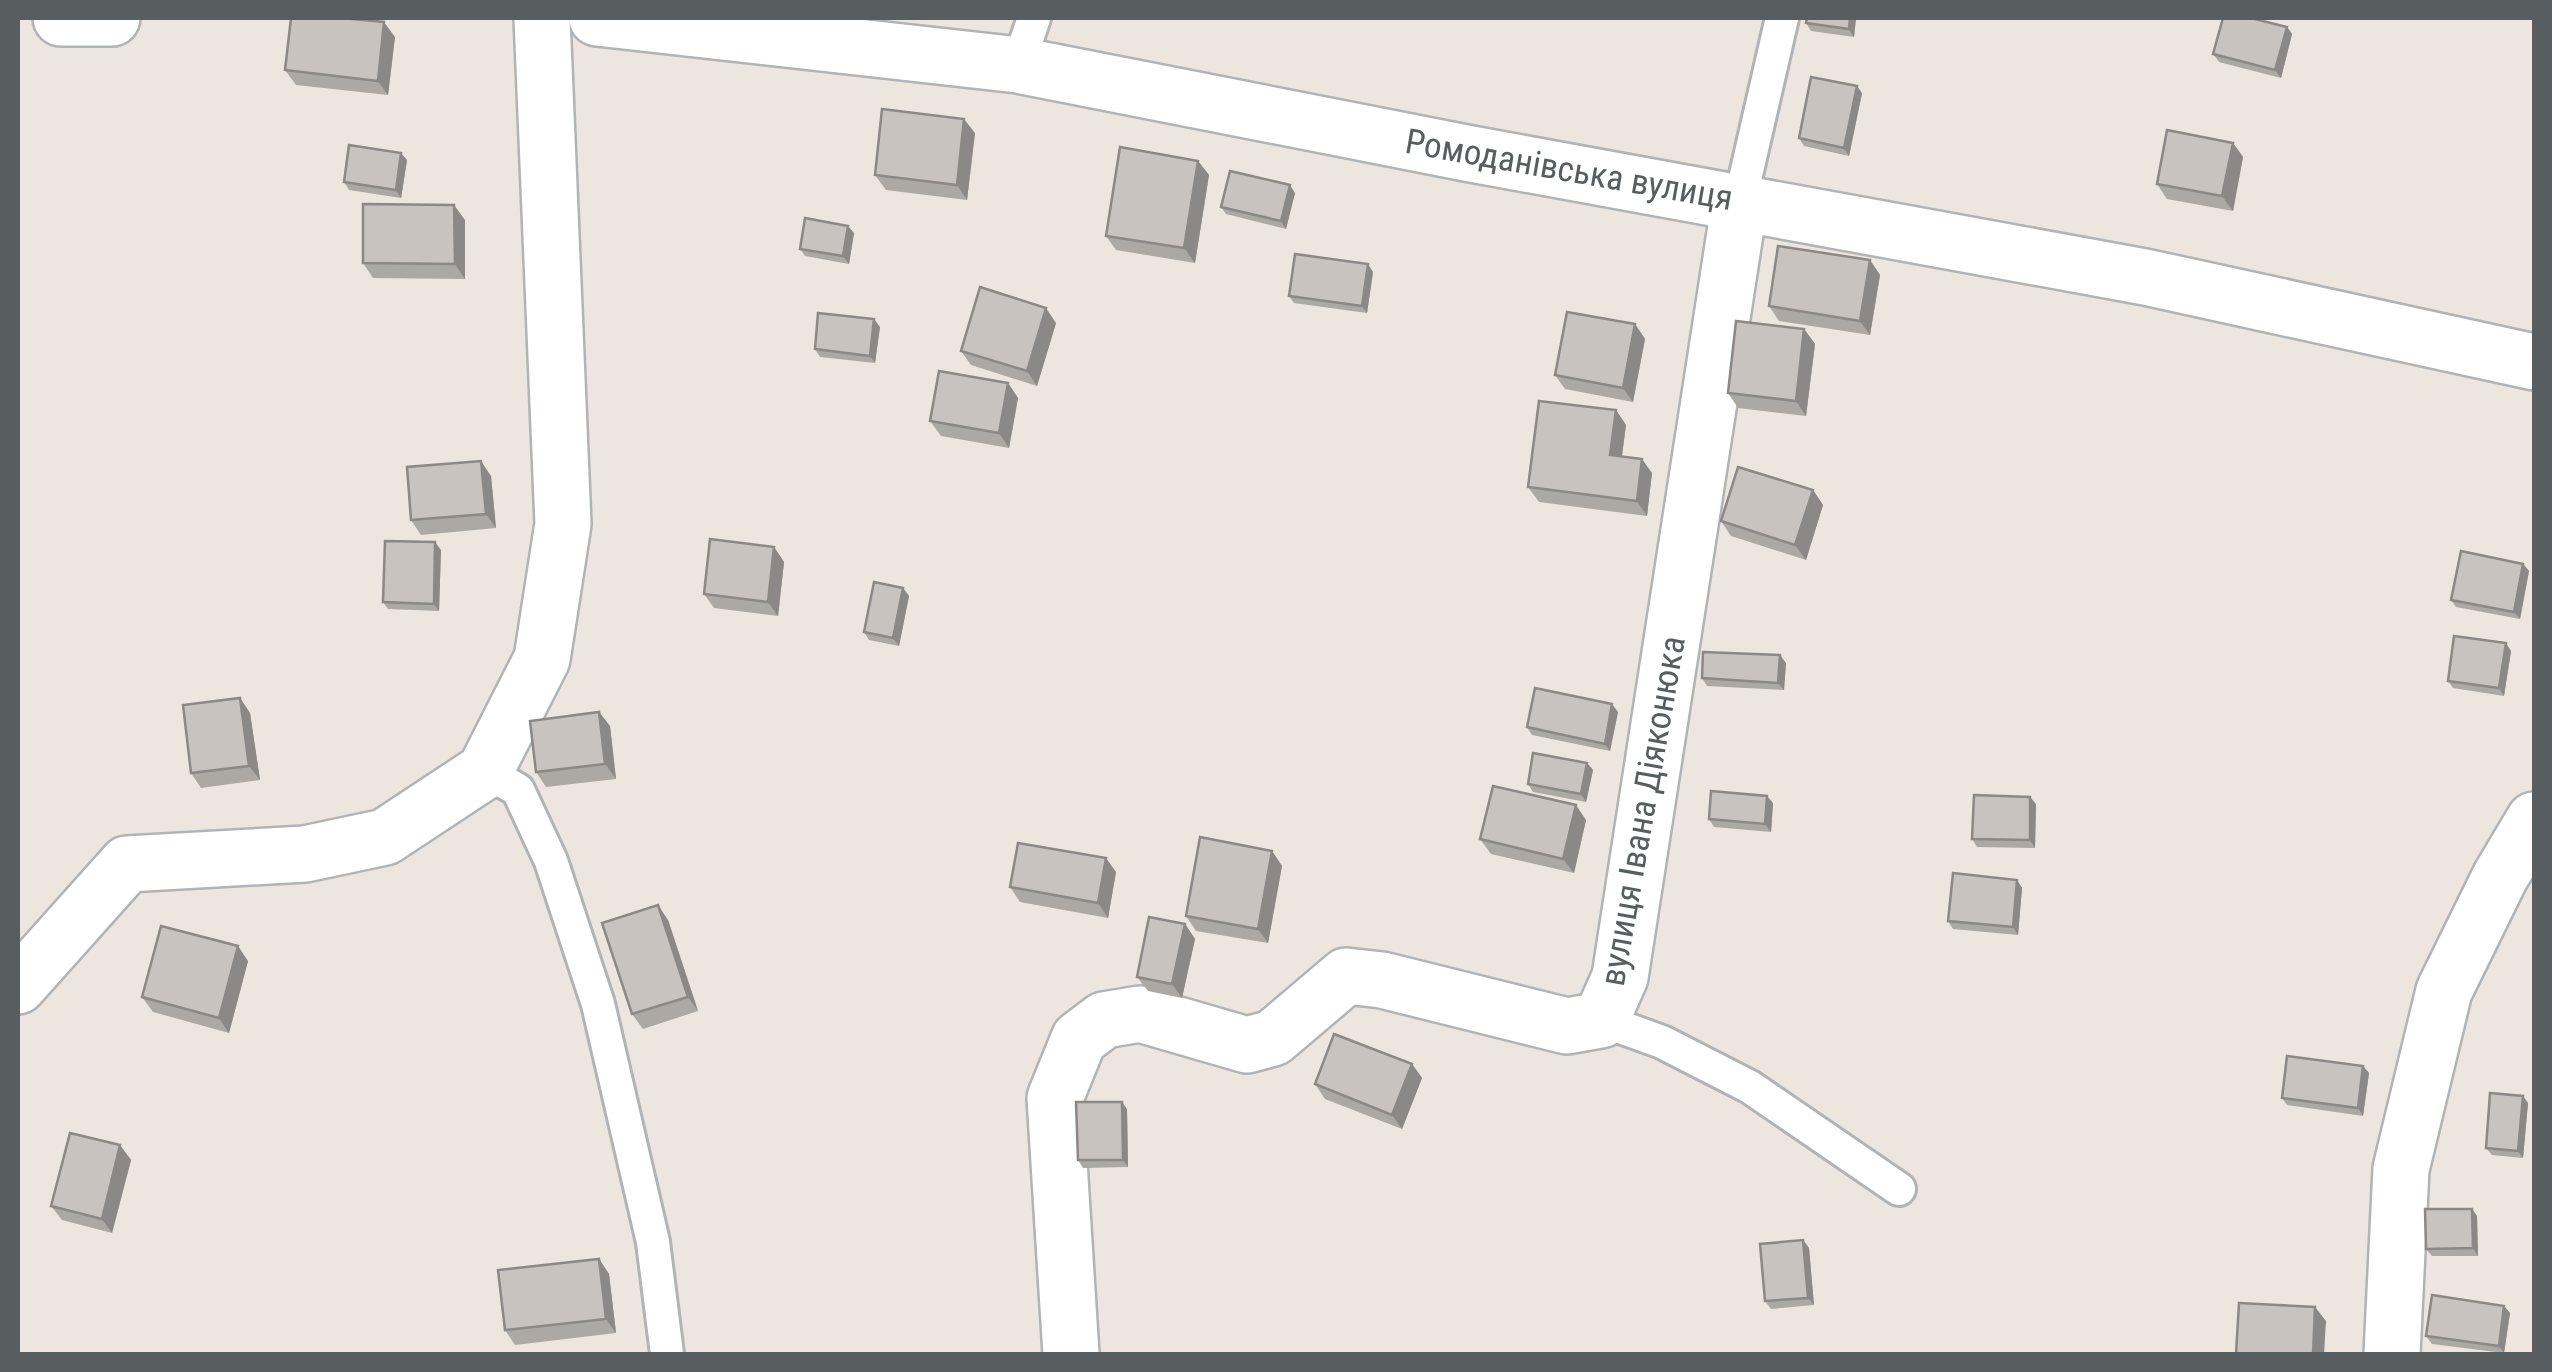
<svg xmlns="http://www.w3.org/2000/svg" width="2552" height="1372" viewBox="0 0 2552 1372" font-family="'Roboto Condensed',sans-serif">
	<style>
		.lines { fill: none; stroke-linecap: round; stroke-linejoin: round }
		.lane-casing { stroke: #b0b4b7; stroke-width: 38 }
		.street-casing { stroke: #b0b4b7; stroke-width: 60 }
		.lane { stroke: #fff; stroke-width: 32 }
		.street { stroke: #fff; stroke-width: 55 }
		.wall { fill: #aca8a3 }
		.shaded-wall { fill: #8c8885 }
		.building { fill: #c8c3be; stroke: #8c8885; stroke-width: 2.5 }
		.labels { text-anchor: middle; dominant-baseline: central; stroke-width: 10; stroke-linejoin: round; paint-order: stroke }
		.street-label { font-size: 35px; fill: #585e60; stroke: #fff }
	</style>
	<rect width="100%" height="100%" fill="#ece6df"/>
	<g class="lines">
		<g class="lane-casing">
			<g id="lane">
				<polyline points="1018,65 1034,18"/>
				<polyline points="1740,201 1782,18"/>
				<polyline points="485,771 518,790 551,861 598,1004 653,1242 667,1354"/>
				<polyline points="1601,1020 1662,1042 1750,1087 1899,1189"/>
			</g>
		</g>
		<g class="street-casing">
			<g id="street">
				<polyline points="61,18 112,18"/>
				<polyline points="597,18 1018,65 1466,153 2145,277 2534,362"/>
				<polyline points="18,986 127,864 305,854 385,837 485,771 542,659 563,524 542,18"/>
				<polyline points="1071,1354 1055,1098 1079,1039 1104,1020 1140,1014 1247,1045 1273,1038 1346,976 1382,980 1567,1026 1601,1020 1620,977 1740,201"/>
				<polyline points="2392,1354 2401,1169 2444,991 2500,877 2534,820"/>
			</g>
		</g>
		<use href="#lane" class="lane"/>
		<use href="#street" class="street"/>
	</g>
	<g class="wall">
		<polygon points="1807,18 1856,18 1854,37 1811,31 1806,23"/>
		<polygon points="2287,27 2292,34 2281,78 2219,62 2213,54"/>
		<polygon points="395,37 388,95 296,85 285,70"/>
		<polygon points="1862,93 1849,156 1804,146 1799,138"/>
		<polygon points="975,133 967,200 886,190 875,175"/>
		<polygon points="2233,143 2243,157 2233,211 2167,199 2157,184"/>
		<polygon points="407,160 401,198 349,190 344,182"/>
		<polygon points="1198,161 1209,175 1195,263 1116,250 1106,236"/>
		<polygon points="1295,193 1286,229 1226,214 1221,207"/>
		<polygon points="465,220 465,279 373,278 363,263"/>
		<polygon points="854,233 849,264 805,256 800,249"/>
		<polygon points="1870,260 1880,275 1870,335 1779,321 1769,306"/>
		<polygon points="1373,272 1367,313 1294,303 1289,296"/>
		<polygon points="1056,323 1037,386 971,365 961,351"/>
		<polygon points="1635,324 1645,339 1633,402 1565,389 1555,375"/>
		<polygon points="880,327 875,363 820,357 815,349"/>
		<polygon points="1804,329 1815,344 1806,416 1738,408 1728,393"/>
		<polygon points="1008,383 1018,398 1009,448 941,436 930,421"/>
		<polygon points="1616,410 1626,425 1622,456 1652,473 1647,516 1539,502 1528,487"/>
		<polygon points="491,476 496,528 421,535 411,520"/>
		<polygon points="1813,490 1823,505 1806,560 1731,536 1721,521"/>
		<polygon points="774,547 784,562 778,616 714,608 704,594"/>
		<polygon points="441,550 439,611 388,609 383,602"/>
		<polygon points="2523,564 2529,571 2520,619 2456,607 2451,600"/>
		<polygon points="903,588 909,596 899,646 869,640 864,632"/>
		<polygon points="2511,651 2504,696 2453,688 2448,681"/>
		<polygon points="1786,663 1784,690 1707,686 1702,678"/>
		<polygon points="240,698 250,713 260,780 201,788 191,773"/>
		<polygon points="599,712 610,726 616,779 546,787 536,772"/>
		<polygon points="1618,712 1610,751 1532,735 1527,727"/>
		<polygon points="1587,763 1593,770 1586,802 1533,792 1528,784"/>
		<polygon points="1773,803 1771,832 1714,827 1709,819"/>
		<polygon points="2036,804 2035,848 1977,847 1972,839"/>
		<polygon points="1586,820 1574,873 1491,854 1480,839"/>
		<polygon points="1272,851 1282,866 1268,943 1196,931 1186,916"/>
		<polygon points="1116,872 1108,918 1020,902 1010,887"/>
		<polygon points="2017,880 2022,888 2018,935 1953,929 1948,921"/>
		<polygon points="668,920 698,1011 643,1029 632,1014"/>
		<polygon points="1185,924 1195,939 1182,998 1148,991 1137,977"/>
		<polygon points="248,961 229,1033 153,1012 142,997"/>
		<polygon points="1412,1064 1422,1078 1402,1129 1325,1099 1315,1084"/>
		<polygon points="2363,1066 2369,1073 2363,1116 2287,1105 2282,1098"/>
		<polygon points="2528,1103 2523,1158 2492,1155 2486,1148"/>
		<polygon points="1127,1109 1128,1167 1083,1168 1078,1160"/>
		<polygon points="120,1145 131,1160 112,1233 62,1220 51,1206"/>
		<polygon points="2472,1209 2477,1216 2478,1256 2432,1256 2426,1249"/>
		<polygon points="1803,1240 1809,1248 1814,1305 1771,1309 1765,1301"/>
		<polygon points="599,1259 609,1274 616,1333 515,1345 505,1330"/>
		<polygon points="2504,1306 2510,1313 2504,1353 2432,1344 2426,1336"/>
	</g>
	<g class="shaded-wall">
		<polygon points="1850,18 1856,18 1854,37 1849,29"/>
		<polygon points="384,22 395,37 388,95 378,81"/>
		<polygon points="2287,27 2292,34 2281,78 2275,70"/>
		<polygon points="1857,86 1862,93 1849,156 1844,148"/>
		<polygon points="964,119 975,133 967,200 957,185"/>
		<polygon points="2233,143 2243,157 2233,211 2222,196"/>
		<polygon points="401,153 407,160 401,198 396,190"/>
		<polygon points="1198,161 1209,175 1195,263 1184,248"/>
		<polygon points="1290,185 1295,193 1286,229 1281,221"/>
		<polygon points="454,205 465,220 465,279 455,264"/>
		<polygon points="848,226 854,233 849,264 843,256"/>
		<polygon points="1870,260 1880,275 1870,335 1860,321"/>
		<polygon points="1368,264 1373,272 1367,313 1362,306"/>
		<polygon points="1046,308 1056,323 1037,386 1027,371"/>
		<polygon points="874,319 880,327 875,363 870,356"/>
		<polygon points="1635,324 1645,339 1633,402 1623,388"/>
		<polygon points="1804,329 1815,344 1806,416 1796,401"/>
		<polygon points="1008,383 1018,398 1009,448 999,433"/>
		<polygon points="1616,410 1626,425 1620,470 1610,455"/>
		<polygon points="1642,459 1652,473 1647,516 1637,501"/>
		<polygon points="481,461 491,476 496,528 486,514"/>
		<polygon points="1813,490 1823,505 1806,560 1795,545"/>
		<polygon points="435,542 441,550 439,611 434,604"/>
		<polygon points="774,547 784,562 778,616 768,602"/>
		<polygon points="2523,564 2529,571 2520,619 2514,612"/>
		<polygon points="903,588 909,596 899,646 893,638"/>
		<polygon points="2506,643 2511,651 2504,696 2499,688"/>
		<polygon points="1780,655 1786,663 1784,690 1778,683"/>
		<polygon points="240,698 250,713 260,780 249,766"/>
		<polygon points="1612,704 1618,712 1610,751 1605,744"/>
		<polygon points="599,712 610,726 616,779 605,764"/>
		<polygon points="1587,763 1593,770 1586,802 1581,794"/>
		<polygon points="1767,796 1773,803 1771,832 1765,824"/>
		<polygon points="2030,797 2036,804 2035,848 2030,840"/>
		<polygon points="1576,805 1586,820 1574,873 1563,859"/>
		<polygon points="1272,851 1282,866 1268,943 1258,929"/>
		<polygon points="1106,858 1116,872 1108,918 1098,903"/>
		<polygon points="2017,880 2022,888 2018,935 2013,927"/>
		<polygon points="658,905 668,920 698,1011 688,997"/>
		<polygon points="1185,924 1195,939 1182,998 1172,984"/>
		<polygon points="238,946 248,961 229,1033 219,1018"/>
		<polygon points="1412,1064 1422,1078 1402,1129 1392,1115"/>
		<polygon points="2363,1066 2369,1073 2363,1116 2358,1108"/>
		<polygon points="2523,1096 2528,1103 2523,1158 2518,1151"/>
		<polygon points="1122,1102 1127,1109 1128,1167 1123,1160"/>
		<polygon points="120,1145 131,1160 112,1233 102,1219"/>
		<polygon points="2472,1209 2477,1216 2478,1256 2473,1248"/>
		<polygon points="1803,1240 1809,1248 1814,1305 1808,1298"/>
		<polygon points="599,1259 609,1274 616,1333 606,1319"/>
		<polygon points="2504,1306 2510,1313 2504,1353 2499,1346"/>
		<polygon points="2315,1307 2326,1321 2324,1354 2313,1354"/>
	</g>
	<g class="building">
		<polygon points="291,18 342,18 384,22 378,81 285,70"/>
		<polygon points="1807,18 1850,18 1849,29 1806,23"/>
		<polygon points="2223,18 2251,18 2287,27 2275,70 2213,54"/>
		<polygon points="1811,77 1857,86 1844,148 1799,138"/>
		<polygon points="882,109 964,119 957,185 875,175"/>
		<polygon points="2167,130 2233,143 2222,196 2157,184"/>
		<polygon points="349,145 401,153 396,190 344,182"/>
		<polygon points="1120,147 1198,161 1184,248 1106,236"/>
		<polygon points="1230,171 1290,185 1281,221 1221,207"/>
		<polygon points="363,204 454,205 455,264 363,263"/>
		<polygon points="805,218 848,226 843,256 800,249"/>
		<polygon points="1778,246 1870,260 1860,321 1769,306"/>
		<polygon points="1295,254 1368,264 1362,306 1289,296"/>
		<polygon points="980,287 1046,308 1027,371 961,351"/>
		<polygon points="1567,312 1635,324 1623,388 1555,375"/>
		<polygon points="818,313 874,319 870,356 815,349"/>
		<polygon points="1736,321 1804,329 1796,401 1728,393"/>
		<polygon points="939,371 1008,383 999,433 930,421"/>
		<polygon points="1539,401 1616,410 1610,455 1642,459 1637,501 1528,487"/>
		<polygon points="481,461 486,514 411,520 407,467"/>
		<polygon points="1738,467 1813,490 1795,545 1721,521"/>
		<polygon points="710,539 774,547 768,602 704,594"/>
		<polygon points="385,541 435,542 434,604 383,602"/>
		<polygon points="2461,551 2523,564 2514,612 2451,600"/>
		<polygon points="874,582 903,588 893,638 864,632"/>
		<polygon points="2454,636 2506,643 2499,688 2448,681"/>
		<polygon points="1703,652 1780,655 1778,683 1702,678"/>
		<polygon points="1535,688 1612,704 1605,744 1527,727"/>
		<polygon points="240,698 249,766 191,773 183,705"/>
		<polygon points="599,712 605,764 536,772 530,721"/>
		<polygon points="1533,753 1587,763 1581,794 1528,784"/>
		<polygon points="1493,786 1576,805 1563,859 1480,839"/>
		<polygon points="1711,791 1767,796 1765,824 1709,819"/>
		<polygon points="1974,795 2030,797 2030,840 1972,839"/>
		<polygon points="1200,837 1272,851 1258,929 1186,916"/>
		<polygon points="1018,843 1106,858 1098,903 1010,887"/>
		<polygon points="1953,873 2017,880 2013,927 1948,921"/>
		<polygon points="658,905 688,997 632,1014 602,923"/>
		<polygon points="1149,917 1185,924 1172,984 1137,977"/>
		<polygon points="161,926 238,946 219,1018 142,997"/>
		<polygon points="1334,1034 1412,1064 1392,1115 1315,1084"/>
		<polygon points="2287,1056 2363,1066 2358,1108 2282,1098"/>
		<polygon points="2490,1093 2523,1096 2518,1151 2486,1148"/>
		<polygon points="1076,1102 1122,1102 1123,1160 1078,1160"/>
		<polygon points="70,1133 120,1145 102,1219 51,1206"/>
		<polygon points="2425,1209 2472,1209 2473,1248 2426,1249"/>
		<polygon points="1803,1240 1808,1298 1765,1301 1760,1244"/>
		<polygon points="599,1259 606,1319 505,1330 498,1270"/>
		<polygon points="2432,1295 2504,1306 2499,1346 2426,1336"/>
		<polygon points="2239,1303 2315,1307 2313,1354 2236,1354"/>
	</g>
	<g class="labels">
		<g class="street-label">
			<text transform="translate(1569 170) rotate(10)">Ромоданівська вулиця</text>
			<text transform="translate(1643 811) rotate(-80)">вулиця Івана Діяконюка</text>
		</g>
	</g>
	<rect width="2552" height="1372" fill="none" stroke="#585e60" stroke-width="40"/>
</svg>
